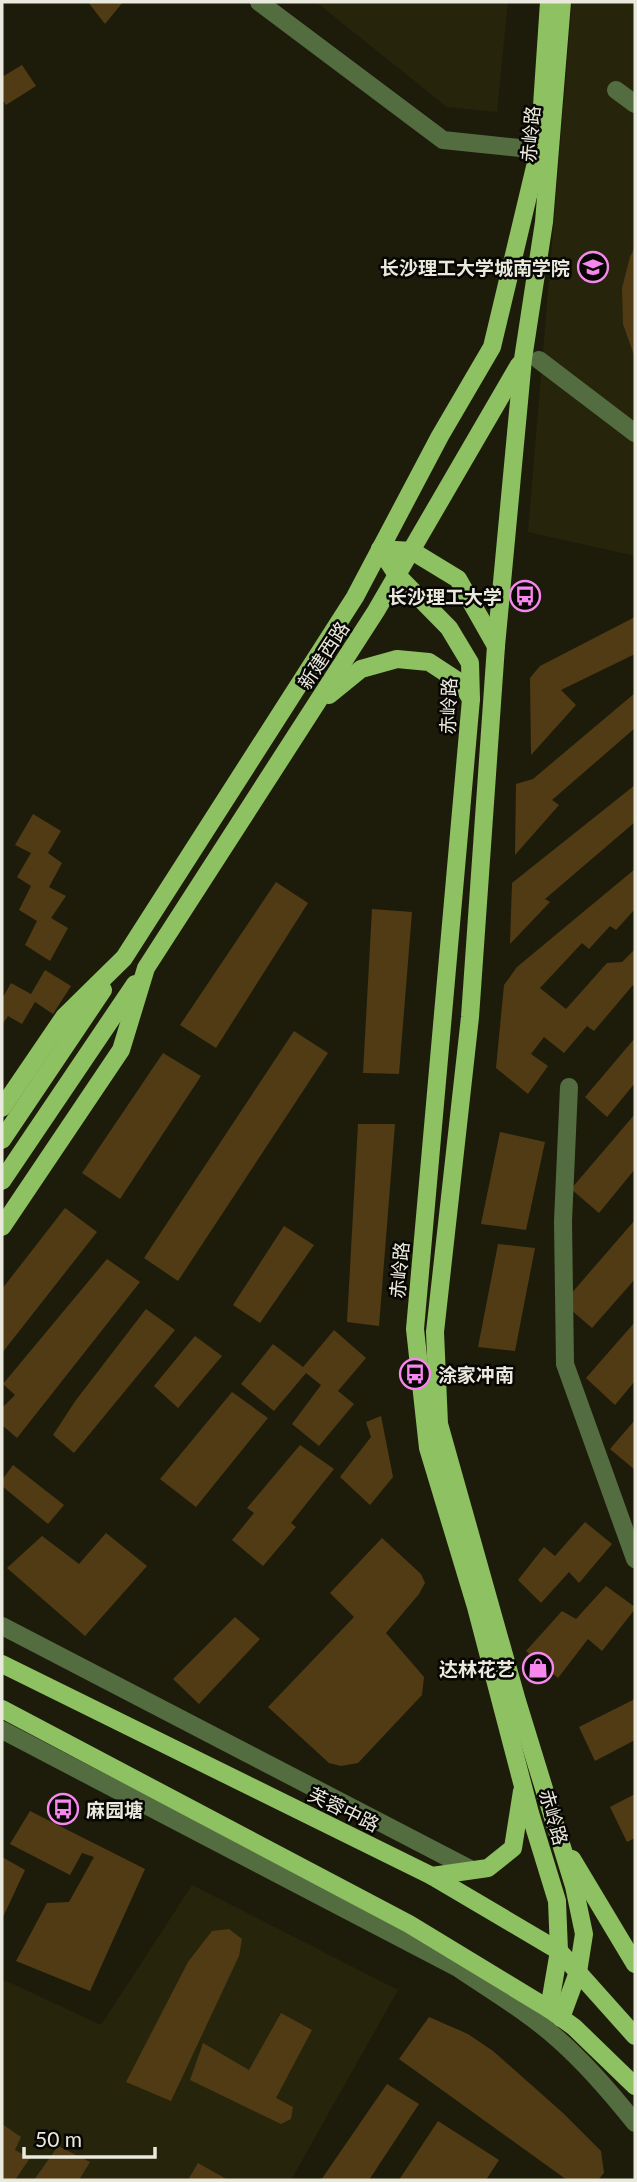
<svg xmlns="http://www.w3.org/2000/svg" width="637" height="2182" viewBox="0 0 637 2182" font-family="Lato,'Noto Sans SC',sans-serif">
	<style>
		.built { fill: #26240a }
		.building { fill: #513b15 }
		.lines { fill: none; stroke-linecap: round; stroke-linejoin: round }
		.minor { stroke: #546d40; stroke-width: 18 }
		.major { stroke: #8dc161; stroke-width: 18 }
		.labels { text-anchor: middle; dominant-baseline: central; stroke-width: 5; stroke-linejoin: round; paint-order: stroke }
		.street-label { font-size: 19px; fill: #eae9dd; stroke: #070602 }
		.poi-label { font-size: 19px; font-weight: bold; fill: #eae9dd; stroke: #070602; text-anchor: end }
	</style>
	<rect width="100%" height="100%" fill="#1d1c0a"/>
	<g class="built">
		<polygon points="316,2 508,2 497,112 447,107"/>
		<polygon points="572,2 635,2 635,556 528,532"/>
		<polygon points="192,1885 398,1990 291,2180 2,2180 2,1979 101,2025"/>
	</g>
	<g class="building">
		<polygon points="88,2 123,2 105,24"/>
		<polygon points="22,65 36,86 6,105 2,99 2,77"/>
		<polygon points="635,247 635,358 623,324 622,288 630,257"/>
		<polygon points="635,617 635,654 561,690 576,705 531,755 530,678 540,666"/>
		<polygon points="635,693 635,728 552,800 559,805 515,855 516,784 533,779"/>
		<polygon points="635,785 635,822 545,899 550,902 510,944 512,883"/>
		<polygon points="33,814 61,831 48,853 62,863 49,887 66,896 51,918 68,928 50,961 25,945 37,921 19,910 31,886 17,877 31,853 15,845"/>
		<polygon points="635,869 635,909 616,930 610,926 589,949 582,943 540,988 566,1009 607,963 622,962 635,949 635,987 633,985 594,1031 587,1026 564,1053 544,1037 531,1054 548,1066 528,1094 496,1068 504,985 517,967"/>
		<polygon points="276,882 308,903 216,1048 180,1025"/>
		<polygon points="372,909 412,912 399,1074 363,1073"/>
		<polygon points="45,970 71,986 53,1014 35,1002 22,1024 8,1016 2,1025 2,999 11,983 31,994"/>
		<polygon points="294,1031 328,1053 178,1281 144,1258"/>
		<polygon points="635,1038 635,1083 607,1117 585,1097"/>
		<polygon points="163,1053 201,1076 120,1199 82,1173"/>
		<polygon points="635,1114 635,1169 599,1213 571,1189"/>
		<polygon points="358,1124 395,1124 379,1326 347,1322"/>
		<polygon points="500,1132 545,1142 526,1230 481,1224"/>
		<polygon points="65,1208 97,1232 2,1353 2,1289"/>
		<polygon points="635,1220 635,1279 592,1328 563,1303"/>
		<polygon points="284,1226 314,1245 260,1323 233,1305"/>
		<polygon points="498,1244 535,1248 515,1351 478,1347"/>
		<polygon points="107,1259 140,1282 17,1438 2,1425 2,1408 15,1395 3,1384"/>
		<polygon points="146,1309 175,1330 74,1453 53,1435 76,1400"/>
		<polygon points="635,1322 635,1381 615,1405 586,1378"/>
		<polygon points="334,1330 366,1358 338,1391 354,1404 319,1446 292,1424 321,1385 306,1373 274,1411 241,1384 273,1344 303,1367"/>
		<polygon points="195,1336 222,1356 178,1408 154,1386"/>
		<polygon points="232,1392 268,1418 196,1507 160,1479"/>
		<polygon points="381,1416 393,1477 370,1505 340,1477 371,1437 366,1422"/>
		<polygon points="635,1420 635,1470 610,1449"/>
		<polygon points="300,1445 334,1469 291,1523 296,1527 263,1566 232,1540 254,1513 247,1508"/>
		<polygon points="13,1465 64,1505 48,1524 2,1486 2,1480"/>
		<polygon points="585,1522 612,1544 579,1583 569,1572 541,1603 518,1580 544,1547 555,1556"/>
		<polygon points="106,1533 147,1566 85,1636 7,1568 42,1536 79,1564"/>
		<polygon points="382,1538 421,1574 425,1583 419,1594 386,1633 424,1677 422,1695 358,1763 341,1766 329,1763 268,1707 354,1617 330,1593"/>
		<polygon points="606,1586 635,1607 635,1609 602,1651 588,1639 558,1678 526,1651 562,1611 576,1619"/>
		<polygon points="235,1617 260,1639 199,1704 173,1679"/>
		<polygon points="635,1699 635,1740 595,1761 579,1727"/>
		<polygon points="635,1794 635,1838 627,1842 610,1807"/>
		<polygon points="30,1811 145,1869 90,1991 16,1961 47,1903 69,1902 94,1857 82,1853 70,1875 10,1844"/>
		<polygon points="2,1857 25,1870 2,1919"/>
		<polygon points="229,1929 242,1939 239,1956 171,2101 126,2082 188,1962 212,1931"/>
		<polygon points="281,2013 312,2030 276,2098 293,2107 291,2119 281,2124 190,2080 203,2043 249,2070"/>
		<polygon points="429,2017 468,2034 493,2051 563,2113 601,2151 604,2173 598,2180 567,2180 399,2059"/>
		<polygon points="387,2084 419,2104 369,2180 321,2180"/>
		<polygon points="438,2121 499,2160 486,2180 399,2180"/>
		<polygon points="2,2124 21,2137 15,2150 30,2158 15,2180 2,2180"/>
		<polygon points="58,2146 90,2162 79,2180 34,2180"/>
		<polygon points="198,2163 228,2180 188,2180"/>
	</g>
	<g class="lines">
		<g class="minor">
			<polyline points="259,2 443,140 539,150"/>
			<polyline points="616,90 635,104"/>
			<polyline points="539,360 635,433"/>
			<polyline points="569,1087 563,1221 565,1364 635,1559"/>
			<polyline points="2,1626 472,1870"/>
			<path d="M2,1730l456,238c34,23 71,45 101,72 28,25 53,54 76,83"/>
		</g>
		<g class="major">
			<polyline points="380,549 397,575 449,628 470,663 471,699 415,1329 428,1448 476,1607 530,1813 557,1901 559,1951 549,2009"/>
			<polyline points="380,549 412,551 458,579 496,646"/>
			<polyline points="329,695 361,669 397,659 429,662 461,683 471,699"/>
			<polyline points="2,1108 64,1017 124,958 355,597 440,436 492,347 539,150 549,2"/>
			<polyline points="2,1140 103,990"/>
			<polyline points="2,1181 135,984"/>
			<polyline points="2,1227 121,1050 146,968 376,611 519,365"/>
			<polyline points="2,1664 432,1876 559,1951 635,2036"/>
			<polyline points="2,1709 409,1924 549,2009 574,2027 635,2086"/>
			<polyline points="572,1859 635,1964"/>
			<polyline points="432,1876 488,1868 513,1848 522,1791"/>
			<polyline points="561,2018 578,1972 584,1934 574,1886 517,1701 439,1424 435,1332 470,1017 496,646 523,359 544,222 562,2"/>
		</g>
	</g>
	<defs>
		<g id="university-ring" transform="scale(1.575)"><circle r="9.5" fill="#070602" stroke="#f688ed" stroke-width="1.5"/><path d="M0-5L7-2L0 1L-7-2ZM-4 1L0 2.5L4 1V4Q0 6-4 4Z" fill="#f688ed"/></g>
		<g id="bus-ring" transform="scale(1.575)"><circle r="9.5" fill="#070602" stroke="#f688ed" stroke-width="1.5"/><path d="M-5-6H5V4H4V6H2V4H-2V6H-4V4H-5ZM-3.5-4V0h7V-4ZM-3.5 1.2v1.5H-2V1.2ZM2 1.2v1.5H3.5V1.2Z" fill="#f688ed"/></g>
		<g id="shop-ring" transform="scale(1.575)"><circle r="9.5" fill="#070602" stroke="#f688ed" stroke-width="1.5"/><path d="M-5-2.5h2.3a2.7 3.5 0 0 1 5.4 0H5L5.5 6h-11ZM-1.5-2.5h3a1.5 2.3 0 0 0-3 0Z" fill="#f688ed"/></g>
	</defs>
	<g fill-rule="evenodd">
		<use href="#university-ring" x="593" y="267"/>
		<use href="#bus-ring" x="525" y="596"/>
		<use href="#bus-ring" x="415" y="1374"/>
		<use href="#shop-ring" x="538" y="1668"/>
		<use href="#bus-ring" x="63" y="1809"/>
	</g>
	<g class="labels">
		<g class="street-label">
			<text transform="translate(530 134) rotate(-85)">赤岭路</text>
			<text transform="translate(323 655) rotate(-57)">新建西路</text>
			<text transform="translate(448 706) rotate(-88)">赤岭路</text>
			<text transform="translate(399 1270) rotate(-85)">赤岭路</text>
			<text transform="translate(344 1809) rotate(26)">芙蓉中路</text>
			<text transform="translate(554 1817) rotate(74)">赤岭路</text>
		</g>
		<g class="poi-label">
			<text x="570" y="267">长沙理工大学城南学院</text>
			<text x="502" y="596">长沙理工大学</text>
			<text x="438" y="1374" text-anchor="start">涂家冲南</text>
			<text x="515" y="1668">达林花艺</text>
			<text x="86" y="1809" text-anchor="start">麻园塘</text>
		</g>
	</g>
	<rect width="637" height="2182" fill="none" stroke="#eae9dd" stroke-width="7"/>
	<path d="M24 2147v10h131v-10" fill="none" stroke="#eae9dd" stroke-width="3.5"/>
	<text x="35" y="2147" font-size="21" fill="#eae9dd" stroke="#070602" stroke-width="5" paint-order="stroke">50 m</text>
</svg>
